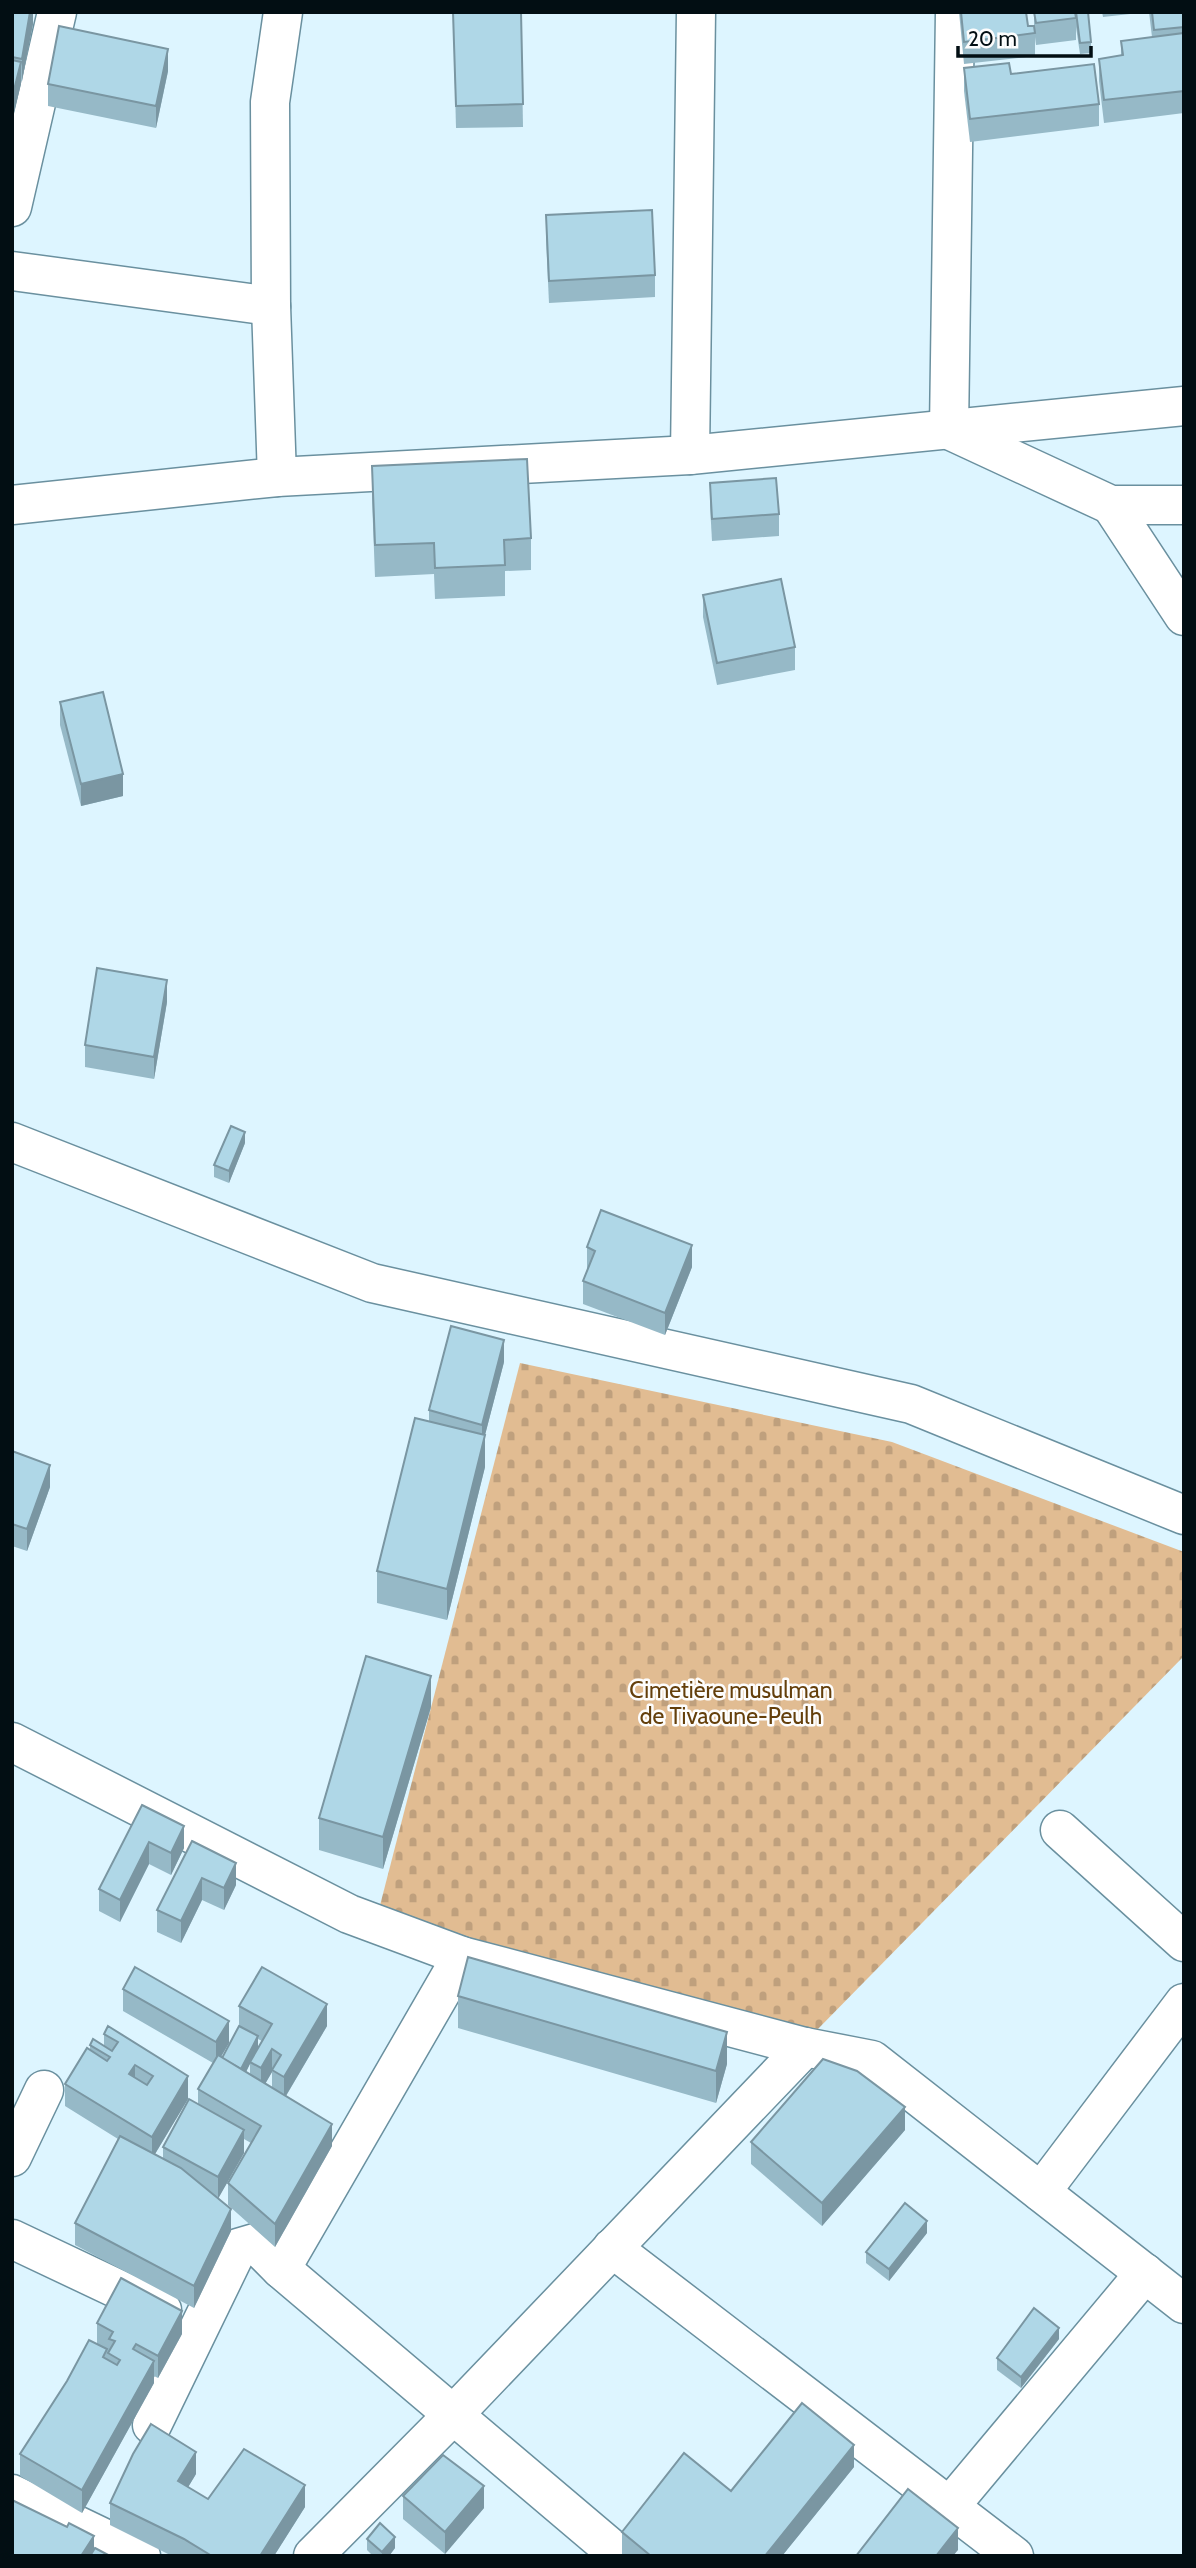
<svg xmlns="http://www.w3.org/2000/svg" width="1196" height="2568" viewBox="0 0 1196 2568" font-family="Cabin,sans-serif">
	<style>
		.cemetery { fill: url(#cemetery-stones) }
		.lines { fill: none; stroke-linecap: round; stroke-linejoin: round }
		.minor-casing { stroke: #6a909f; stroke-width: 41 }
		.minor { stroke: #fff; stroke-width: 38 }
		.wall { fill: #96b9c7; fill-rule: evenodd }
		.shaded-wall { fill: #7a96a2 }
		.building { fill: #afd7e7; stroke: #7a96a2; stroke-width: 2; fill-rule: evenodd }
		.labels { text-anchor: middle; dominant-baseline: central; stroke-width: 5; stroke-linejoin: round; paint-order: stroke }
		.park-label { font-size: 23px; fill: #643f0b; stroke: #fdfdfd }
	</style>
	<defs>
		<pattern id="cemetery-stones" width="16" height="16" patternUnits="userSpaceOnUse" patternTransform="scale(1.75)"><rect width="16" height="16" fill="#e1bc92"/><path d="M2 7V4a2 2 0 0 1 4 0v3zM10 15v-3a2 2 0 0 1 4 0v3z" fill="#bfa07d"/></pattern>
	</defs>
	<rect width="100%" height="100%" fill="#ddf5ff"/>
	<polygon class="cemetery" points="520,1363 892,1442 1184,1552 1184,1656 814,2033 377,1917"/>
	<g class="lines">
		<g class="minor-casing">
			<g id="minor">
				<polyline points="955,12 949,430 1111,505 1184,505"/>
				<polyline points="12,207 57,12"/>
				<polyline points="12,271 271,306"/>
				<polyline points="690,455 696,12"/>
				<polyline points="277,477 271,306 270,102 283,12"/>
				<polyline points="12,505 277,477 690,455 1184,406"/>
				<polyline points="1111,505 1184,616"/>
				<polyline points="12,1142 372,1283 911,1404 1184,1515"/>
				<polyline points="12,1742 349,1914 462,1956 805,2047 872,2060 1184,2304"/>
				<polyline points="1060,1830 1184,1942"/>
				<polyline points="12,2157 44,2090"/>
				<polyline points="1041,2192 1184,2003"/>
				<polyline points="12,2239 162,2310"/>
				<polyline points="612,2248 1014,2556"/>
				<polyline points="281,2269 462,1956"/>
				<polyline points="152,2425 238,2248 255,2243 281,2269 620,2556"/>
				<polyline points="12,2494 141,2556"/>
				<polyline points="950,2506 1145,2273"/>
				<polyline points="313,2556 453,2415 805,2047"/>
			</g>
		</g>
		<use href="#minor" class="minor"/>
	</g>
	<g class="wall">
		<polygon points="12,12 33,12 33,24 22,81 21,81 12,120"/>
		<polygon points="453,12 521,12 523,127 456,128"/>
		<polygon points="959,12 1026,12 1028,26 1034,26 1034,12 1032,12 1088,12 1091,42 1091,53 1080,54 1076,27 1076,40 1036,45 1035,37 1035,56 964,64"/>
		<polygon points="1102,12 1130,12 1130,14 1103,17"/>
		<polygon points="1149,12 1184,12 1184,113 1104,123 1099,81 1099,59 1121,56 1121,41 1152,37"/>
		<polygon points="964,68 1011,74 1099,104 1099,126 970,142 964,91"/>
		<polygon points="168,71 156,128 48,106 48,84"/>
		<polygon points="546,215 655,275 655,297 549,303 546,238"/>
		<polygon points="372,466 531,538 531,570 505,571 505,596 435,599 434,574 375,577 372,498"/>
		<polygon points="710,483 779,514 779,536 712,541 710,505"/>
		<polygon points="703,595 795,647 795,670 717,685 703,617"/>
		<polygon points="60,702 123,796 81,806 60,725"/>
		<polygon points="167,1002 154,1079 85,1067 85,1045"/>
		<polygon points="245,1143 229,1183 214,1177 214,1165"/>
		<polygon points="587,1247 692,1267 665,1335 583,1304 583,1281 588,1270 587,1269"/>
		<polygon points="504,1362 485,1435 485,1467 447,1620 377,1603 377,1571 429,1421 429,1410"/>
		<polygon points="12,1451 50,1487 27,1551 12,1546"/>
		<polygon points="431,1707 383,1869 319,1850 319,1818"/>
		<polygon points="142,1805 184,1848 171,1875 149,1864 120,1922 99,1911 99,1889"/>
		<polygon points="192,1841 236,1885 224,1910 202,1900 181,1943 157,1932 157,1910"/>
		<path d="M123,1989l106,54 -8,14 1,1 17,-31v-21l88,20 -41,70 46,50 -57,101 -47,-42v-22l23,-40 -7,-4v14l-26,45 13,33 -37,77 -119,-63v-22l43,-84 -53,-33v-22l25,-34v-5l14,1v-12l4,-8 80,73 -33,55 8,4v-11l35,-43v-15l15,-26 -90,-52zM258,2039l4,2 -6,10zM250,2063v12l-4,-3zM272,2072v16l-7,-4z"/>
		<polygon points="458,1996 727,2064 716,2103 458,2028"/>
		<polygon points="905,2130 822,2226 751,2164 751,2142"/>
		<polygon points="927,2233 889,2281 866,2263 866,2252"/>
		<polygon points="97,2323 182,2334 158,2378 154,2376 154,2383 82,2513 20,2476 20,2454 97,2344"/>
		<polygon points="1059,2339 1021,2388 997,2370 997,2358"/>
		<polygon points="854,2467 782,2556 624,2556 622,2554 622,2532 731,2491"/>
		<polygon points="196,2474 188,2487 208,2499 305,2507 274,2556 172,2556 110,2525 110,2503"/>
		<polygon points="403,2496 484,2508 445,2554 403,2519"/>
		<polygon points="367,2539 395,2548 389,2556 373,2556 367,2550"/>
	</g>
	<g class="shaded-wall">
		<polygon points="30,12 33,12 33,24 22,81 22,59"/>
		<polygon points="168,49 168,71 156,128 156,106"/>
		<polygon points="21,62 21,84 12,120 12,98"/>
		<polygon points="123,774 123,796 81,806 81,784"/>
		<polygon points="167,980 167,1002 154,1079 154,1057"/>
		<polygon points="245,1132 245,1143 229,1183 229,1171"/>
		<polygon points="692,1245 692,1267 665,1335 665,1313"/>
		<polygon points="504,1340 504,1362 485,1435 485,1467 447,1620 447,1589 482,1447 482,1425"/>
		<polygon points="50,1465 50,1487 27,1551 27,1529"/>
		<polygon points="431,1676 431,1707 383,1869 383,1837"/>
		<polygon points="184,1826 184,1848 171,1875 171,1853"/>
		<polygon points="149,1842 149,1864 120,1922 120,1900"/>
		<polygon points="236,1863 236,1885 224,1910 224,1888"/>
		<polygon points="202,1878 202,1900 181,1943 181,1921"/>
		<polygon points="327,2004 327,2026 284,2099 284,2077"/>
		<polygon points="229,2021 229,2043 216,2065 216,2042"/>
		<polygon points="727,2032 727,2064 716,2103 716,2071"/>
		<polygon points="258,2036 258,2048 241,2082 241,2070"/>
		<polygon points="272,2049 272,2072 261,2091 261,2068"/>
		<polygon points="135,2065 135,2087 129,2074"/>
		<polygon points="188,2076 188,2099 152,2159 152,2137"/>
		<polygon points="905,2107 905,2130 822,2226 822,2203"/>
		<polygon points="332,2124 332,2146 275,2247 275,2224"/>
		<polygon points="244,2130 244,2153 218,2199 218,2177"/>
		<polygon points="231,2209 231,2231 194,2308 194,2286"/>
		<polygon points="927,2221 927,2233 889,2281 889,2269"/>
		<polygon points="182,2311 182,2334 158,2378 158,2356"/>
		<polygon points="1059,2328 1059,2339 1021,2388 1021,2377"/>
		<polygon points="154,2361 154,2383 82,2513 82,2490"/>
		<polygon points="854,2445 854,2467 782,2556 765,2556"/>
		<polygon points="196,2452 196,2474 178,2504 178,2481"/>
		<polygon points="305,2485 305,2507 274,2556 260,2556"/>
		<polygon points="484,2486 484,2508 445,2554 445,2532"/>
		<polygon points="958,2528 958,2550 953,2556 936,2556"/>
		<polygon points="94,2536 94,2556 81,2556"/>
		<polygon points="395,2537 395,2548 389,2556 382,2556 382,2552"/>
	</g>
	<g class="building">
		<polygon points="12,12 30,12 22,59 12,57"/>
		<polygon points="453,12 521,12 523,104 456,106"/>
		<polygon points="961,12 1026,12 1028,26 1034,26 1035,33 964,42"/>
		<polygon points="1034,12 1075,12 1076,18 1036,23"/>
		<polygon points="1076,12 1088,12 1091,42 1080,43"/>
		<polygon points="1152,12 1184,12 1184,27 1154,30"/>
		<polygon points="59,26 168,49 156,106 48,84"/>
		<polygon points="1184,33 1184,91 1104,100 1099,59 1123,55 1121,41"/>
		<polygon points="12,60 21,62 12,98"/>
		<polygon points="1009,63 1011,74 1094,64 1099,104 970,119 964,68"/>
		<polygon points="652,210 655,275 549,281 546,215"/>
		<polygon points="527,459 531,538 504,540 505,565 435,568 434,543 375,545 372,466"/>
		<polygon points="776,478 779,514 712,519 710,483"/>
		<polygon points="781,579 795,647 717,663 703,595"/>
		<polygon points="103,692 123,774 81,784 60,702"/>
		<polygon points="97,968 167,980 154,1057 85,1045"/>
		<polygon points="231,1126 245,1132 229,1171 214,1165"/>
		<polygon points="601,1210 692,1245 665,1313 583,1281 595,1251 587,1247"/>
		<polygon points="451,1326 504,1340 482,1425 429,1410"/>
		<polygon points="415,1418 485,1435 447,1589 377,1571"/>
		<polygon points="12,1451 50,1465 27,1529 12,1524"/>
		<polygon points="366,1656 431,1676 383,1837 319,1818"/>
		<polygon points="142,1805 184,1826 171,1853 149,1842 120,1900 99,1889"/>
		<polygon points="192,1841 236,1863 224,1888 202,1878 181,1921 157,1910"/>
		<polygon points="468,1957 727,2032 716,2071 458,1996"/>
		<polygon points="135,1967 229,2021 216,2042 123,1989"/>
		<polygon points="262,1967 327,2004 284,2077 272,2070 281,2055 272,2049 261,2068 250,2062 272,2024 239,2006"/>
		<path d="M108,2026l80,50 -36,61 -87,-53 22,-36 20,13 3,-4 -20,-12 3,-6 19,12 6,-9 -14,-8zM135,2065l18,11 -6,9 -18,-11z"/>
		<polygon points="239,2026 258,2036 241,2069 222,2058"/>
		<polygon points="218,2055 332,2124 275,2224 228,2183 261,2126 198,2089"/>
		<polygon points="823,2059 857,2071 905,2107 822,2203 751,2142"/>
		<polygon points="189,2099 244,2130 218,2177 163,2147"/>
		<polygon points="120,2136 181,2168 231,2209 194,2286 75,2223"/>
		<polygon points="905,2203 927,2221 889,2269 866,2252"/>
		<polygon points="121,2278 182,2311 158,2356 136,2344 133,2349 154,2361 82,2490 20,2454 67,2381 89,2340 107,2349 103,2357 117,2365 120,2360 108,2353 115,2341 109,2339 113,2332 97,2323"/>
		<polygon points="1034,2308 1059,2328 1021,2377 997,2358"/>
		<polygon points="802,2403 854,2445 765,2556 651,2556 622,2532 684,2453 731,2491"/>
		<polygon points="151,2424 196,2452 178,2481 208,2499 244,2449 305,2485 260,2556 212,2556 184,2539 110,2503 133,2454"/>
		<polygon points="443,2455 484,2486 445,2532 403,2496"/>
		<polygon points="908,2489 958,2528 936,2556 856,2556"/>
		<polygon points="12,2500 67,2527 69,2523 94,2536 81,2556 12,2556"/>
		<polygon points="380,2523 395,2537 382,2552 367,2539"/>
		<polygon points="95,2548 110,2556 90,2556"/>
	</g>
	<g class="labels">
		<g class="park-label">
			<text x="731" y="1690">Cimetière musulman<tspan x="731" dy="26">de Tivaoune-Peulh</tspan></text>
		</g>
	</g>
	<rect width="1196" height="2568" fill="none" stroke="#020e13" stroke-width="28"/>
	<path d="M958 46v10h133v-10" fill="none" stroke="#020e13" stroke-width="3.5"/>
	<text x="968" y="46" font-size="21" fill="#020e13" stroke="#fdfdfd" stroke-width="5" paint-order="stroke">20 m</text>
</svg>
